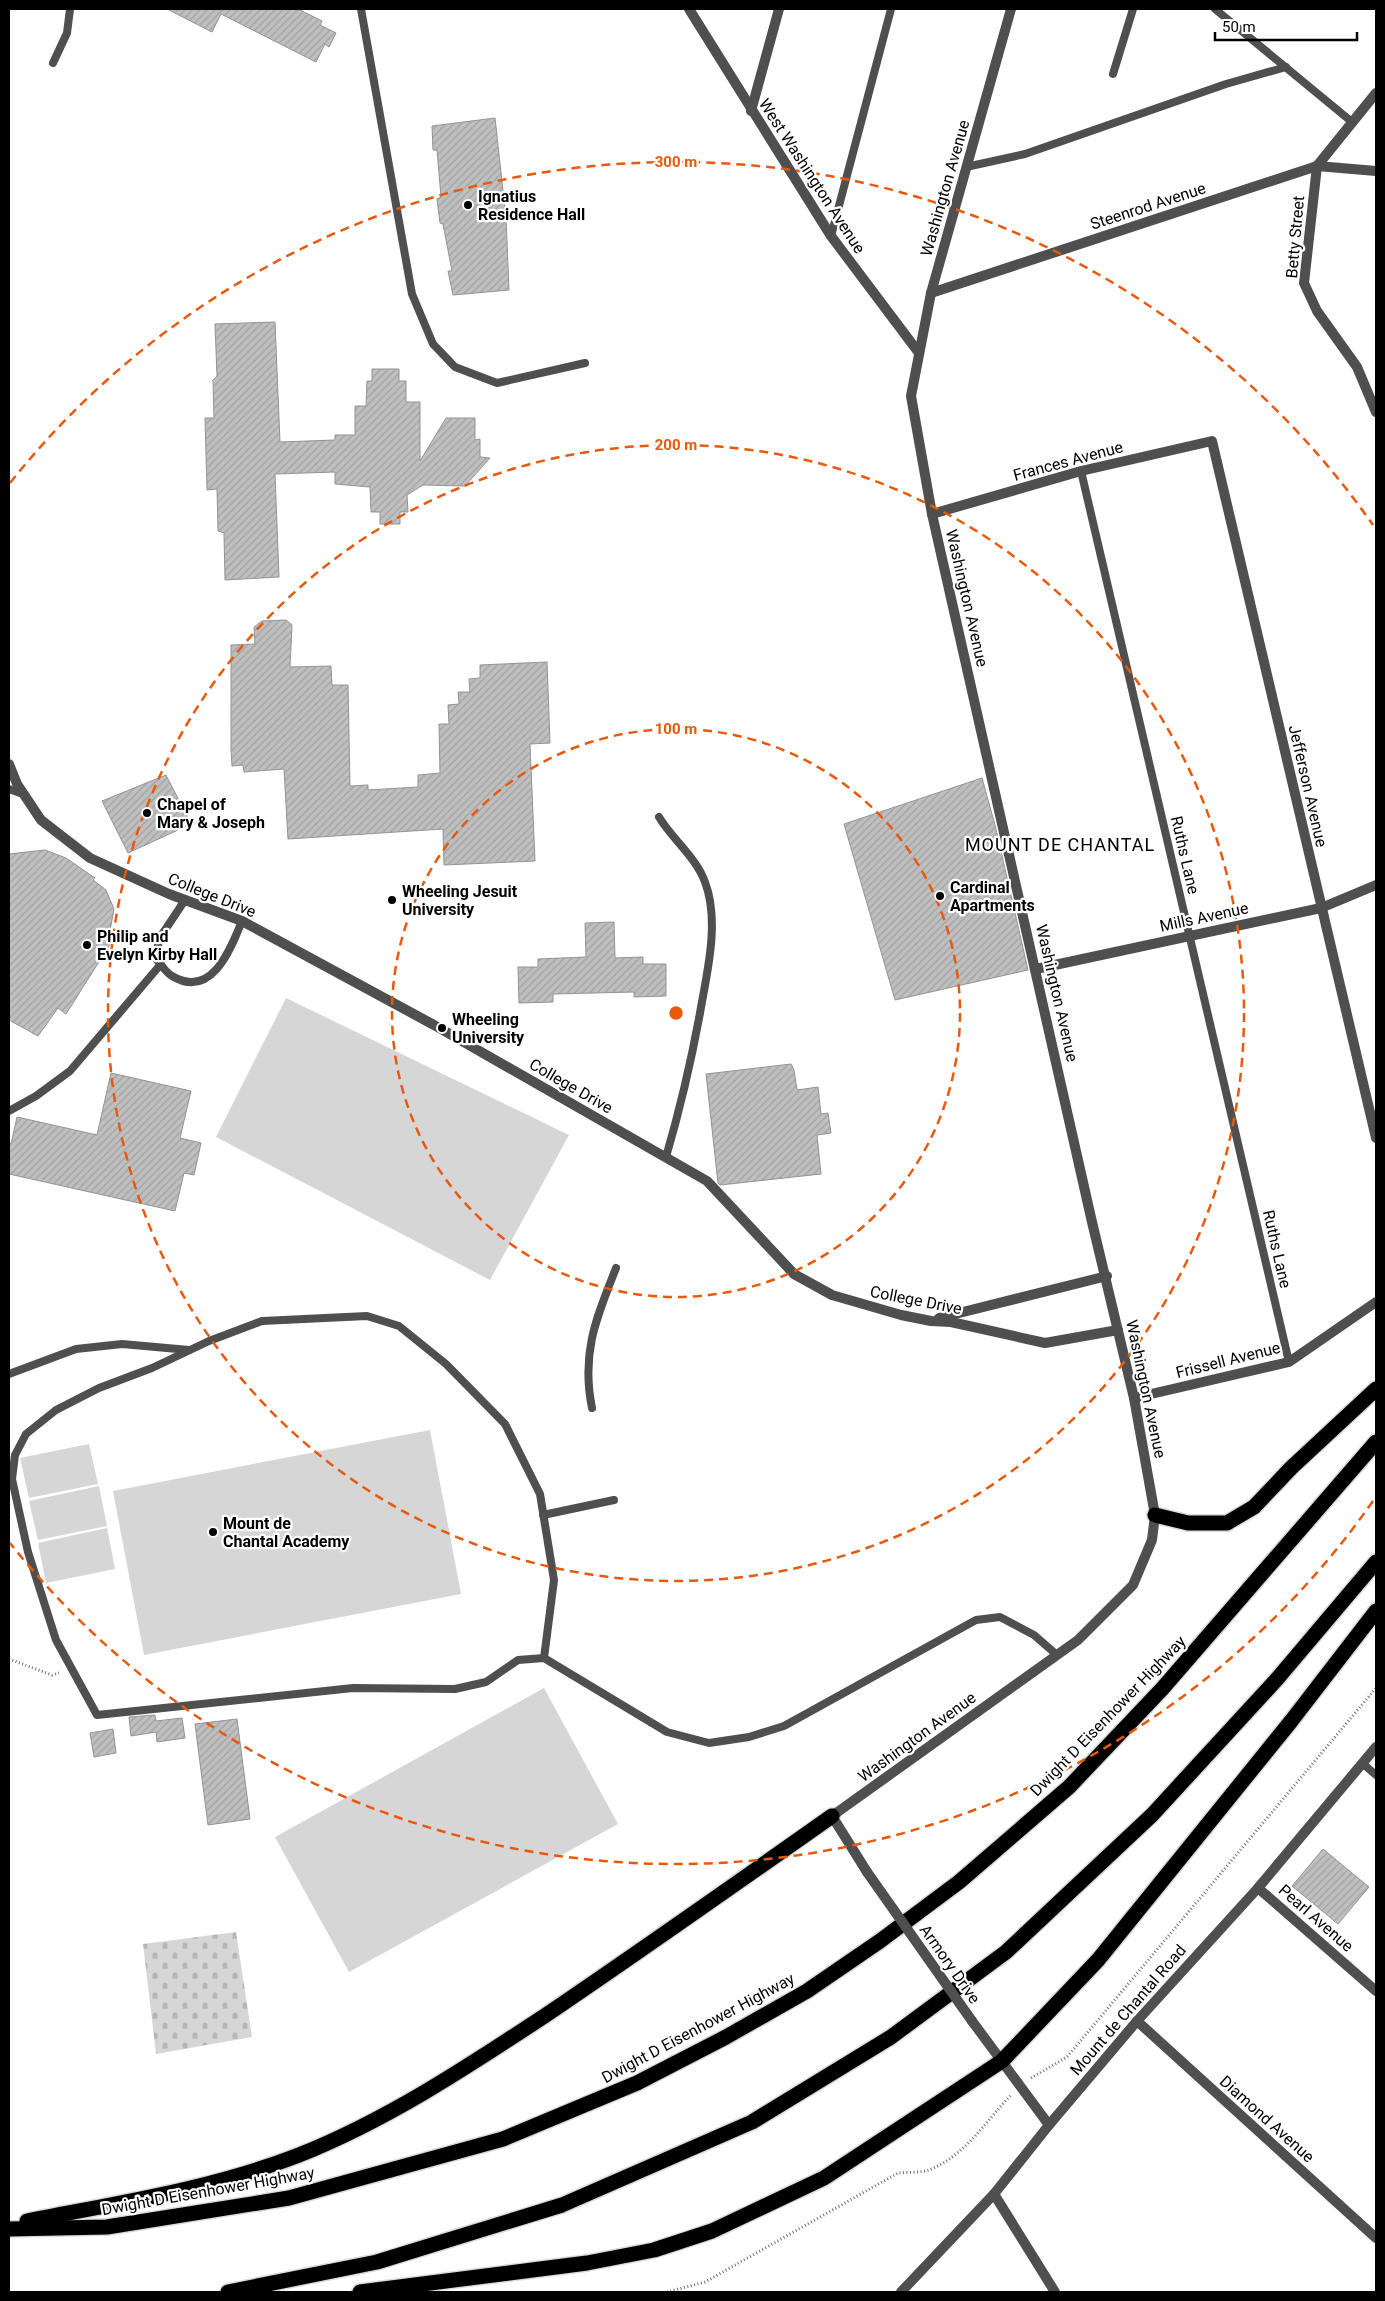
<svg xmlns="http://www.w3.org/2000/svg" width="1385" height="2301" viewBox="0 0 1385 2301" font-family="Roboto,sans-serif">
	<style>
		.green { fill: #d6d6d6 }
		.cemetery { fill: url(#cemetery-stones) }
		.building { fill: url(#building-hatch); stroke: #939393 }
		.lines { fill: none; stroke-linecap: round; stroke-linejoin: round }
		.motorway-casing { stroke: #dbdbdb; stroke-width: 18 }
		.path { stroke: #717171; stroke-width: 3; stroke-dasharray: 1 2.5; stroke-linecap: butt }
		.service { stroke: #4f4f4f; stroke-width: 8 }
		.minor { stroke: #4f4f4f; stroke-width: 10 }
		.tertiary { stroke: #4f4f4f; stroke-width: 10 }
		.motorway { stroke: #000; stroke-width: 15 }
		.tertiary-bridge { stroke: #4f4f4f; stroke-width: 10 }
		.ring { fill: none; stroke: #e8590c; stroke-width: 2.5; stroke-dasharray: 9 6 }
		.poi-dot { fill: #000; stroke: #fff; stroke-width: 2 }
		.labels { text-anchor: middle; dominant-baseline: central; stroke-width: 4.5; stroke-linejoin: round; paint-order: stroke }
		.street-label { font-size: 16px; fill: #000; stroke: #fff }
		.poi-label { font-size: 16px; font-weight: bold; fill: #000; stroke: #fff; text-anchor: start }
		.neighbourhood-label { font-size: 18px; letter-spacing: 1px; fill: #000; stroke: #fff }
		.centre { fill: #e8590c; stroke: #fff; stroke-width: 2.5 }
		.ring-label { font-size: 15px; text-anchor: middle; font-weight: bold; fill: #e8590c; stroke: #fff; stroke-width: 4.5; stroke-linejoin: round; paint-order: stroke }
	</style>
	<defs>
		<pattern id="cemetery-stones" width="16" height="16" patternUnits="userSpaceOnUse" patternTransform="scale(1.25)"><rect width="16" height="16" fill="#d6d6d6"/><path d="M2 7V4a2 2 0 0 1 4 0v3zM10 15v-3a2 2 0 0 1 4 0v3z" fill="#b6b6b6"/></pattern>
		<pattern id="building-hatch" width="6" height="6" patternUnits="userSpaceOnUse" patternTransform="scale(1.25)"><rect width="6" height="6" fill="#bfbfbf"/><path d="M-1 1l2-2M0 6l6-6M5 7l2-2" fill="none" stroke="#a2a2a2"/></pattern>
	</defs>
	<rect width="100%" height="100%" fill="#fff"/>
	<g class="green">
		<polygon points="286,998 569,1135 490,1280 216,1137"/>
		<polygon points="430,1430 461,1594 144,1655 113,1491"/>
		<polygon points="89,1444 98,1484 29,1498 20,1458"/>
		<polygon points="99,1486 107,1526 38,1540 29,1501"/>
		<polygon points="107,1528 115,1569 46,1583 38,1543"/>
		<polygon points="544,1688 618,1824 349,1972 275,1837"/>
	</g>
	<polygon class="cemetery" points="236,1932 252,2037 156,2054 143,1944"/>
	<g class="building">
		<polygon points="167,9 298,9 322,21 320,25 336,33 329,47 325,44 316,62 221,14 212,32"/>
		<polygon points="495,118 506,218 509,290 453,295 448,271 452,271 443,224 440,223 437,199 441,197 437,150 433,150 432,126"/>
		<polygon points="275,322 280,442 335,440 335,435 355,435 355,406 366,406 367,381 372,381 372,369 399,369 399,381 406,381 406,402 420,402 420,461 446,418 475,418 475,440 480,439 480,457 490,458 465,486 423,485 407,495 408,512 400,512 400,524 380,524 380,512 371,512 370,487 335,484 335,472 275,474 279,577 225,580 224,533 218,531 217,489 207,490 205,418 214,418 213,380 217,376 215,324"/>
		<polygon points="286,620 292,625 290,667 331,666 332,685 348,685 350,786 368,785 368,790 418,787 418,775 440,773 439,724 449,724 448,705 459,704 458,692 470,692 469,679 480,678 480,665 547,662 550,743 530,744 535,861 444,865 443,829 288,839 284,769 244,772 243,765 232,766 231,750 231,645 255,644 254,627 262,621"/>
		<polygon points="166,775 191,824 128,853 102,801"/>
		<polygon points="982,778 995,825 1028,970 895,1000 844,824"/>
		<polygon points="45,850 66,858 95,878 93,880 106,890 114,909 109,936 114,938 66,1014 58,1008 38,1036 9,1020 9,854"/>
		<polygon points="614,922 615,958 643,957 643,964 666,964 666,996 634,997 634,992 553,994 553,1002 519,1003 518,967 538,967 538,959 586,957 585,923"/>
		<polygon points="791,1064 794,1070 797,1090 818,1087 821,1114 828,1113 831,1133 817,1135 821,1174 720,1185 718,1183 706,1074"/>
		<polygon points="111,1073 191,1091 180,1138 201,1143 194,1175 184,1173 175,1211 9,1174 9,1143 11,1144 17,1117 97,1135"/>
		<polygon points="155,1715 156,1721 182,1718 185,1738 157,1742 156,1732 131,1736 129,1717"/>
		<polygon points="237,1719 250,1819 208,1825 195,1724"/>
		<polygon points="113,1729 116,1753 94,1757 90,1733"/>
		<polygon points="1323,1849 1369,1887 1338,1924 1292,1886"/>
	</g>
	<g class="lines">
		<g class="motorway-casing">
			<g id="motorway">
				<polyline points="1155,1515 1188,1523 1227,1523 1254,1507 1291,1468 1376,1389"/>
				<path d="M27,2221c91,-18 185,-32 272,-66 88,-35 168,-88 247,-140 96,-65 191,-132 286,-199"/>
				<polyline points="9,2229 107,2227 289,2198 503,2139 637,2083 726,2037 807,1991 880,1941 959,1882 1069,1787 1162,1689 1376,1442"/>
				<polyline points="228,2292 377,2262 562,2205 752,2122 891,2037 1006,1952 1152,1815 1277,1679 1376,1562"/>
				<polyline points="360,2292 587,2263 654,2250 712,2231 824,2178 1002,2061 1098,1960 1292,1720 1376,1611"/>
			</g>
		</g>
		<g class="path">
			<polyline points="9,1659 52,1675 59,1673"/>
			<polyline points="1031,2078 1067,2057 1376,1688"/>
			<path d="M667,2292l38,-10 193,-109c10,-1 22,0 31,-3 36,-14 56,-48 82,-75"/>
		</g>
		<g class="service">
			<polyline points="361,9 412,294 433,344 455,367 497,383 585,363"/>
			<polyline points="1215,9 1352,122"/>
			<polyline points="53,63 67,33 70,9"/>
			<polyline points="1113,74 1133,9"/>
			<polyline points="966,167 1025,154 1226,84 1286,67"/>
			<polyline points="831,236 891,9"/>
			<polyline points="1081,471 1289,1362"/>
			<polyline points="9,789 23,794"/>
			<path d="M659,817c13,22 37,40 46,65 15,40 2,90 -5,131 -9,49 -20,96 -34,144"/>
			<path d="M185,900l-26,39 -3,20c5,5 10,14 16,17 40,24 59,-28 70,-55"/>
			<polyline points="9,1111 36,1096 70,1071 161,964"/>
			<polyline points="9,1374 76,1349 122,1344 189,1350"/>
			<path d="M592,1408c-11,-55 4,-89 24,-140"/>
			<polyline points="543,1515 614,1500"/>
			<polyline points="544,1658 554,1580 540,1494 505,1424 446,1364 399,1326 367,1316 262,1321 209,1341 152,1368 99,1388 56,1410 26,1434 15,1455 12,1479 28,1552 56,1640 97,1715 353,1688 455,1689 486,1682 518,1660 544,1658 667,1732 709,1743 749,1737 784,1726 976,1620 1000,1617 1034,1635 1057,1655"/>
			<polyline points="1362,1763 1376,1775"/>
		</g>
		<g class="minor">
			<polyline points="689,9 831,236 919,353"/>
			<polyline points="751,111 779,9"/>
			<polyline points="1317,166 1304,283 1317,311 1357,367 1376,412"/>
			<polyline points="1317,166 1376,93"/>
			<polyline points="931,293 1317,166 1376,171"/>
			<polyline points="932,514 1081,471 1212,441 1376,1138"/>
			<polyline points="9,764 17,784 41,820 90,858 169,894 242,921 434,1025 707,1181 794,1274 832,1295 901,1315 931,1321 951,1322 1045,1343 1118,1330"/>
			<polyline points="1036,969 1321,908 1376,885"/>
			<polyline points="939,1318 1107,1276"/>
			<polyline points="1134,1398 1289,1362 1376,1302"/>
			<polyline points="1258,1888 1376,1991"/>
			<polyline points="1137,2021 1376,2238"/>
			<polyline points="994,2194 1055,2292"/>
		</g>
		<g class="tertiary">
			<polyline points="867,1872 832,1816 1078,1640 1133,1585 1152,1540 1155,1515 1134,1398 1092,1222 932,514 911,396 931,293 1011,9"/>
			<polyline points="972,2021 1049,2125"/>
			<polyline points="901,2292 994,2194 1049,2125 1137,2021 1258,1888 1376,1747"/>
		</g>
		<use href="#motorway" class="motorway"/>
		<polyline class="tertiary-bridge" points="867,1872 972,2021"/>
	</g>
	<g class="ring">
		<circle cx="676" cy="1013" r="284"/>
		<circle cx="676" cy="1013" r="568"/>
		<path d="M1373 1501A851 851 0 0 1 10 1543M10 483A851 851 0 0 1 1373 525"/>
	</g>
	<g class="poi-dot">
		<circle cx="468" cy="205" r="5"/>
		<circle cx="147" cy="813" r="5"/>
		<circle cx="940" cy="896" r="5"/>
		<circle cx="392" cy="900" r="5"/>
		<circle cx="87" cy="945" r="5"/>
		<circle cx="442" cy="1028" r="5"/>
		<circle cx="213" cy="1532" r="5"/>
	</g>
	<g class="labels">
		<g class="street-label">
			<text transform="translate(812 176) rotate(57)">West Washington Avenue</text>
			<text transform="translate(945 188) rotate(-74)">Washington Avenue</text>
			<text transform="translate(1148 206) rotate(-18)">Steenrod Avenue</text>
			<text transform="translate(1295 237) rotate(-85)">Betty Street</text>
			<text transform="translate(1068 461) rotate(-15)">Frances Avenue</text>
			<text transform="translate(967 598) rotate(77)">Washington Avenue</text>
			<text transform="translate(1308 786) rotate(77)">Jefferson Avenue</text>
			<text transform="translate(1185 855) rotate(77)">Ruths Lane</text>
			<text transform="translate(212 895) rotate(22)">College Drive</text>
			<text transform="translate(1204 917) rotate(-12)">Mills Avenue</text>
			<text transform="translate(1057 993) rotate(77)">Washington Avenue</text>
			<text transform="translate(571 1086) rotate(30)">College Drive</text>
			<text transform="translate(1277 1249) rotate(77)">Ruths Lane</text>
			<text transform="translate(916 1300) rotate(11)">College Drive</text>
			<text transform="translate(1228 1360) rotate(-14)">Frissell Avenue</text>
			<text transform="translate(1146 1389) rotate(78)">Washington Avenue</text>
			<text transform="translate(1108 1716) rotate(-46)">Dwight D Eisenhower Highway</text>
			<text transform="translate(917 1737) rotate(-36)">Washington Avenue</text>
			<text transform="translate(1316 1918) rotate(41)">Pearl Avenue</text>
			<text transform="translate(950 1964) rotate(55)">Armory Drive</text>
			<text transform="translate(1128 2010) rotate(-49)">Mount de Chantal Road</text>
			<text transform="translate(698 2028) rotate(-28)">Dwight D Eisenhower Highway</text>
			<text transform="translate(1267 2119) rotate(42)">Diamond Avenue</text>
			<text transform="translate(208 2191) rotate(-10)">Dwight D Eisenhower Highway</text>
		</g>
		<g class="poi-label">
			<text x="478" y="196">Ignatius<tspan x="478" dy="18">Residence Hall</tspan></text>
			<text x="157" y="804">Chapel of<tspan x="157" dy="18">Mary &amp; Joseph</tspan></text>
			<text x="950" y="887">Cardinal<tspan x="950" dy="18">Apartments</tspan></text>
			<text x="402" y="891">Wheeling Jesuit<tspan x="402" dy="18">University</tspan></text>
			<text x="97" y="936">Philip and<tspan x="97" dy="18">Evelyn Kirby Hall</tspan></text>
			<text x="452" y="1019">Wheeling<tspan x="452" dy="18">University</tspan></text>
			<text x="223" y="1523">Mount de<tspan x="223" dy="18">Chantal Academy</tspan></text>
		</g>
		<g class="neighbourhood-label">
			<text x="1060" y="844">MOUNT DE CHANTAL</text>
		</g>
	</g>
	<circle cx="676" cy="1013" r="8" class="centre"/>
	<g class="ring-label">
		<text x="676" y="167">300 m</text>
		<text x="676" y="450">200 m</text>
		<text x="676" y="734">100 m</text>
	</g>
	<rect width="1385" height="2301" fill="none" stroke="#000000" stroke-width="20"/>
	<path d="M1215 32v8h142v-8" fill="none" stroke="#000000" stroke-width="2.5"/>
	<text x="1222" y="32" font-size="15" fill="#000000" stroke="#ffffff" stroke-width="4" paint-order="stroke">50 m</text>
</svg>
